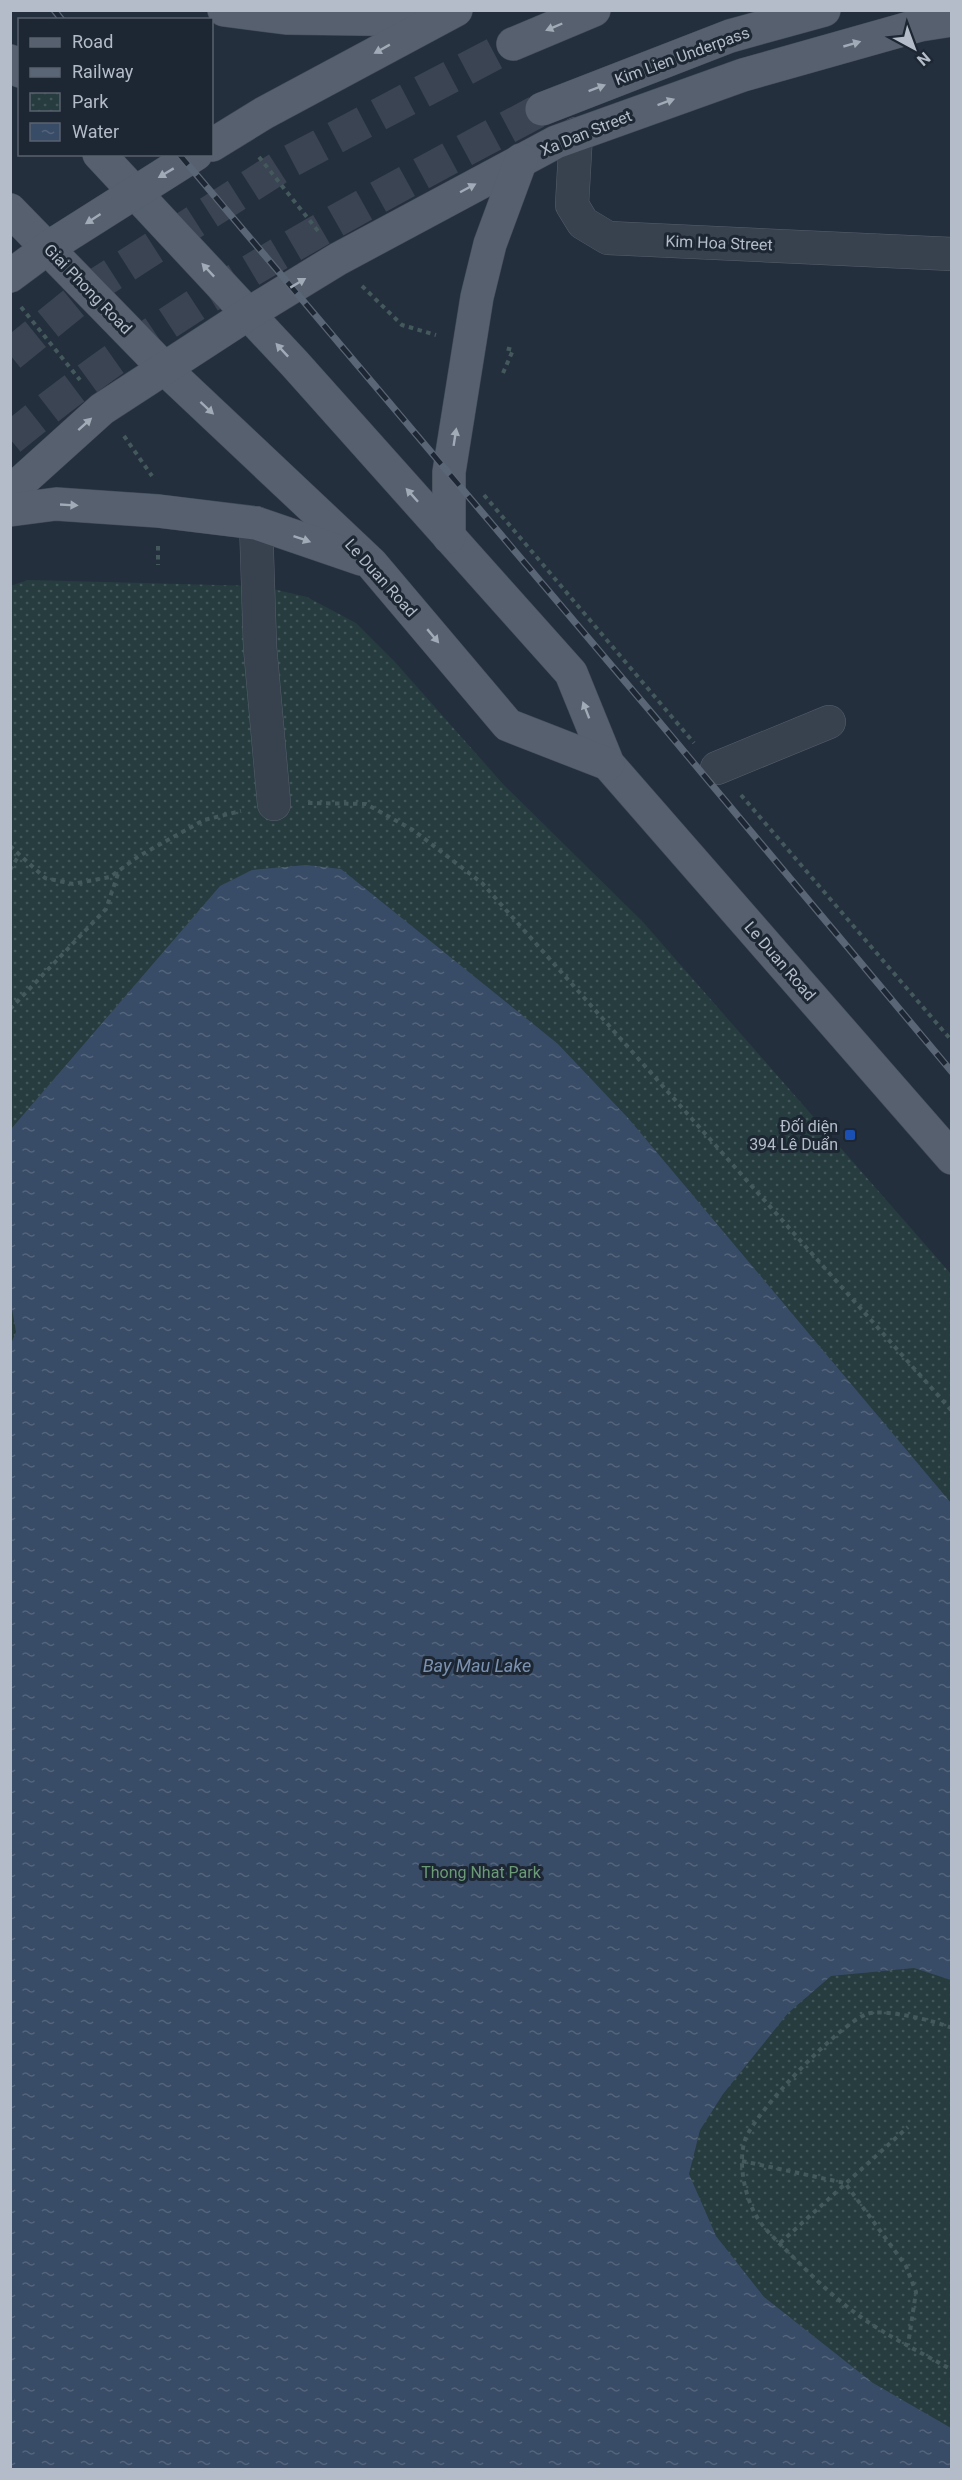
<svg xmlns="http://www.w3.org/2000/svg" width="962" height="2480" viewBox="0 0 962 2480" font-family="Roboto,sans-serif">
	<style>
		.park { fill: url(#park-dots) }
		.water { fill: url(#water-ripples) }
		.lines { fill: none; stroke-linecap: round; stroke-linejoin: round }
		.major-tunnel { stroke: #3a4453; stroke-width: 33; stroke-dasharray: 33 16; stroke-linecap: butt }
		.minor-casing { stroke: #565f6c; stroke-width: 34 }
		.major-casing { stroke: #414a57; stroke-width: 34 }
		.path { stroke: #44595c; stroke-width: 4; stroke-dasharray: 4.5 4.5; stroke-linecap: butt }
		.minor { stroke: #38414e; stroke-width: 33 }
		.major { stroke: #56606e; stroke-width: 33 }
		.rail-casing { stroke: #5a6575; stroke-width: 7 }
		.rail { stroke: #1d2633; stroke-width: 4.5; stroke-dasharray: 14; stroke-linecap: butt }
		.oneway { fill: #a1aab7 }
		.transit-dot { fill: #1a4fb4; stroke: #1d2633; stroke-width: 2 }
		.labels { text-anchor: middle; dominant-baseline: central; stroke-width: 6; stroke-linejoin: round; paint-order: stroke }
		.street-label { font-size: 16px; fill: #b4bcc9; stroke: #1d2633 }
		.poi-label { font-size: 16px; fill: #b4bcc9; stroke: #1d2633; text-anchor: end }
		.park-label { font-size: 16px; fill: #6b9a76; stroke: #1d2633 }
		.water-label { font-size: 18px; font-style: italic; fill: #7c92b1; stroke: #1d2633 }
	</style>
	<defs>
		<pattern id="park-dots" width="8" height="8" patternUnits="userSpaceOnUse" patternTransform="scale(1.5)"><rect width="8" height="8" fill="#263c3f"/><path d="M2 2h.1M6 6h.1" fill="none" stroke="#435659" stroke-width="1.8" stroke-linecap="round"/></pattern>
		<pattern id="water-ripples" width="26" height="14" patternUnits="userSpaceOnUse" patternTransform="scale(1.5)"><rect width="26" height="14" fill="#394c67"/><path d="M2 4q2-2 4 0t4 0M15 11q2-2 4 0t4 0" fill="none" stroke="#53647b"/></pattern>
	</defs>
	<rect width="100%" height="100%" fill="#242f3e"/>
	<polygon class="park" points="28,580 260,586 307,597 356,623 395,662 503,784 643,922 951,1274 951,2469 11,2469 10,586"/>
	<polygon class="water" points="306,865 341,869 558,1044 628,1118 951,1503 951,1980 914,1968 831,1976 788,2013 723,2094 700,2130 689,2174 716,2236 764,2297 873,2383 951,2428 951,2469 11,2469 10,1346 16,1332 10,1297 11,1129 220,886 252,870"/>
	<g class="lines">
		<g class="major-tunnel">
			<polyline points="10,355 96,285 283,165 513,44"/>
			<path d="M10,439c162,-134 348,-232 532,-330"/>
		</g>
		<g class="minor-casing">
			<g id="minor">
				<polyline points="576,134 572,205 583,223 608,238 952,254"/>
				<polyline points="256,523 260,647 274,804"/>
				<polyline points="717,768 829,722"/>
			</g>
		</g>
		<g class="major-casing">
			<g id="major">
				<polyline points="224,10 286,18 431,20"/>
				<polyline points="513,44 594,10"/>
				<polyline points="10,61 20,71"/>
				<polyline points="542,109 730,36 824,10"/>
				<polyline points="212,145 264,113 456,10"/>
				<polyline points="99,154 295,364 571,673 608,764 952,1158"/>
				<polyline points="10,210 164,368 371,563 508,725 608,764"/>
				<polyline points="10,276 49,247 196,154"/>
				<polyline points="10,492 102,409 248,314 338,259 556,142 743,75 920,25 952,20"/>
				<polyline points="10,510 56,504 158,511 256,523 361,559"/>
				<polyline points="449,537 449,472 477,297 490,244 521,160"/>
			</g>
		</g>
		<g class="path">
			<polyline points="259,157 318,231"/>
			<polyline points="362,286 402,325 436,335"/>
			<polyline points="21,307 80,380"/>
			<polyline points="503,373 513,350 505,348"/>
			<polyline points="124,436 152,476"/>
			<polyline points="484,495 694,743"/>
			<polyline points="158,546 158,565"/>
			<polyline points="741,795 952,1041"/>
			<polyline points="308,803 366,804 413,830 482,883 952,1411"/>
			<polyline points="10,846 45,878 73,884 110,877 139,856 204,820 241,811"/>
			<polyline points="10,870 19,855"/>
			<polyline points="10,1009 106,909 119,871"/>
			<path d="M952,2028c-16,-7 -69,-20 -85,-14 -27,9 -113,99 -122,126 -7,21 -1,52 9,72 7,14 21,27 32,38 26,26 52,52 82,72 27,18 56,32 84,48"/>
			<polyline points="742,2161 845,2183 906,2266 916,2292 908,2345"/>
			<polyline points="780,2243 908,2127"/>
		</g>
		<use href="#minor" class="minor"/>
		<use href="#major" class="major"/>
		<g class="rail-casing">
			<g id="rail">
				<polyline points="54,10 62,20"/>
				<polyline points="179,154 661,724 952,1072"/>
			</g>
		</g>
		<use href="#rail" class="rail"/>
	</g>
	<defs><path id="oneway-solid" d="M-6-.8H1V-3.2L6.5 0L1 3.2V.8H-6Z" transform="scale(1.5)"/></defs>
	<g class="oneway">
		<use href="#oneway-solid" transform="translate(554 27) rotate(157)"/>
		<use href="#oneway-solid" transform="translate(852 44) rotate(-16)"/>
		<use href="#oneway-solid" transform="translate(382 49) rotate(151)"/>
		<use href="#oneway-solid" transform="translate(597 88) rotate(-21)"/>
		<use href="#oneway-solid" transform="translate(666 102) rotate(-20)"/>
		<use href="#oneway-solid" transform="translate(166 173) rotate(149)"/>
		<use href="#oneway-solid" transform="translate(468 188) rotate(-28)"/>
		<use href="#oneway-solid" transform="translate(93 219) rotate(147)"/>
		<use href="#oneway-solid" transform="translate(208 270) rotate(-133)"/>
		<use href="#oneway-solid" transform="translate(298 283) rotate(-31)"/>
		<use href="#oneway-solid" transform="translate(282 350) rotate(-133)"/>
		<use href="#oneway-solid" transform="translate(207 408) rotate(43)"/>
		<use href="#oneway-solid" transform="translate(85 424) rotate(-42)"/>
		<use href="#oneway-solid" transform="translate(455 437) rotate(-81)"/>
		<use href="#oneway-solid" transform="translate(412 495) rotate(-132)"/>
		<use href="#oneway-solid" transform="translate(69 505) rotate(3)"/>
		<use href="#oneway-solid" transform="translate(302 539) rotate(19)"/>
		<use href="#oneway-solid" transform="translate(433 636) rotate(50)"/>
		<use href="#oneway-solid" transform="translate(586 710) rotate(-111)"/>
	</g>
	<rect class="transit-dot" x="844" y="1129" width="12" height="12" rx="3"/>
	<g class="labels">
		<g class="street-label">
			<text transform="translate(682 56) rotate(-20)">Kim Lien Underpass</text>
			<text transform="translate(586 133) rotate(-22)">Xa Dan Street</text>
			<text transform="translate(719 243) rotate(2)">Kim Hoa Street</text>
			<text transform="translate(88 289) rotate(46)">Giai Phong Road</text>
			<text transform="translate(381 578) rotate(48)">Le Duan Road</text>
			<text transform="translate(780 961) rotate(49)">Le Duan Road</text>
		</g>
		<g class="poi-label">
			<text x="838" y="1126">Đối diện<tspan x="838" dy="18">394 Lê Duẩn</tspan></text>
		</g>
		<g class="park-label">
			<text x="481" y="1872">Thong Nhat Park</text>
		</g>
		<g class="water-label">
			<text x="477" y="1665">Bay Mau Lake</text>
		</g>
	</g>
	<rect width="962" height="2480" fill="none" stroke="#b4bcc9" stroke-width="24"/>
	<rect x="18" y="18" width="195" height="138" fill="#1d2633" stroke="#59626f" stroke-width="1.5"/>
	<rect x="30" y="38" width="30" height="9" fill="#56606e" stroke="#59626f" stroke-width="1.5"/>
	<text x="72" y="48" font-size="18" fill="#b4bcc9">Road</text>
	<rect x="30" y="68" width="30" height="9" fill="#5a6575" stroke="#59626f" stroke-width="1.5"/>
	<text x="72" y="78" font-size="18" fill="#b4bcc9">Railway</text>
	<rect x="30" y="93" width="30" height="18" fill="url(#park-dots)" stroke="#59626f" stroke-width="1.5"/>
	<text x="72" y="108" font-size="18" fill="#b4bcc9">Park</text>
	<rect x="30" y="123" width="30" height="18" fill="url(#water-ripples)" stroke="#59626f" stroke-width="1.5"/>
	<text x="72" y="138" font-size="18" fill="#b4bcc9">Water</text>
	<g transform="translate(914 48) rotate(139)" stroke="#1d2633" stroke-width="4.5" paint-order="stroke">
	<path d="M0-4.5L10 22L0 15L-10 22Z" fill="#b4bcc9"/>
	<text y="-9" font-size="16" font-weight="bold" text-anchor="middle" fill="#b4bcc9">N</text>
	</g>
</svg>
